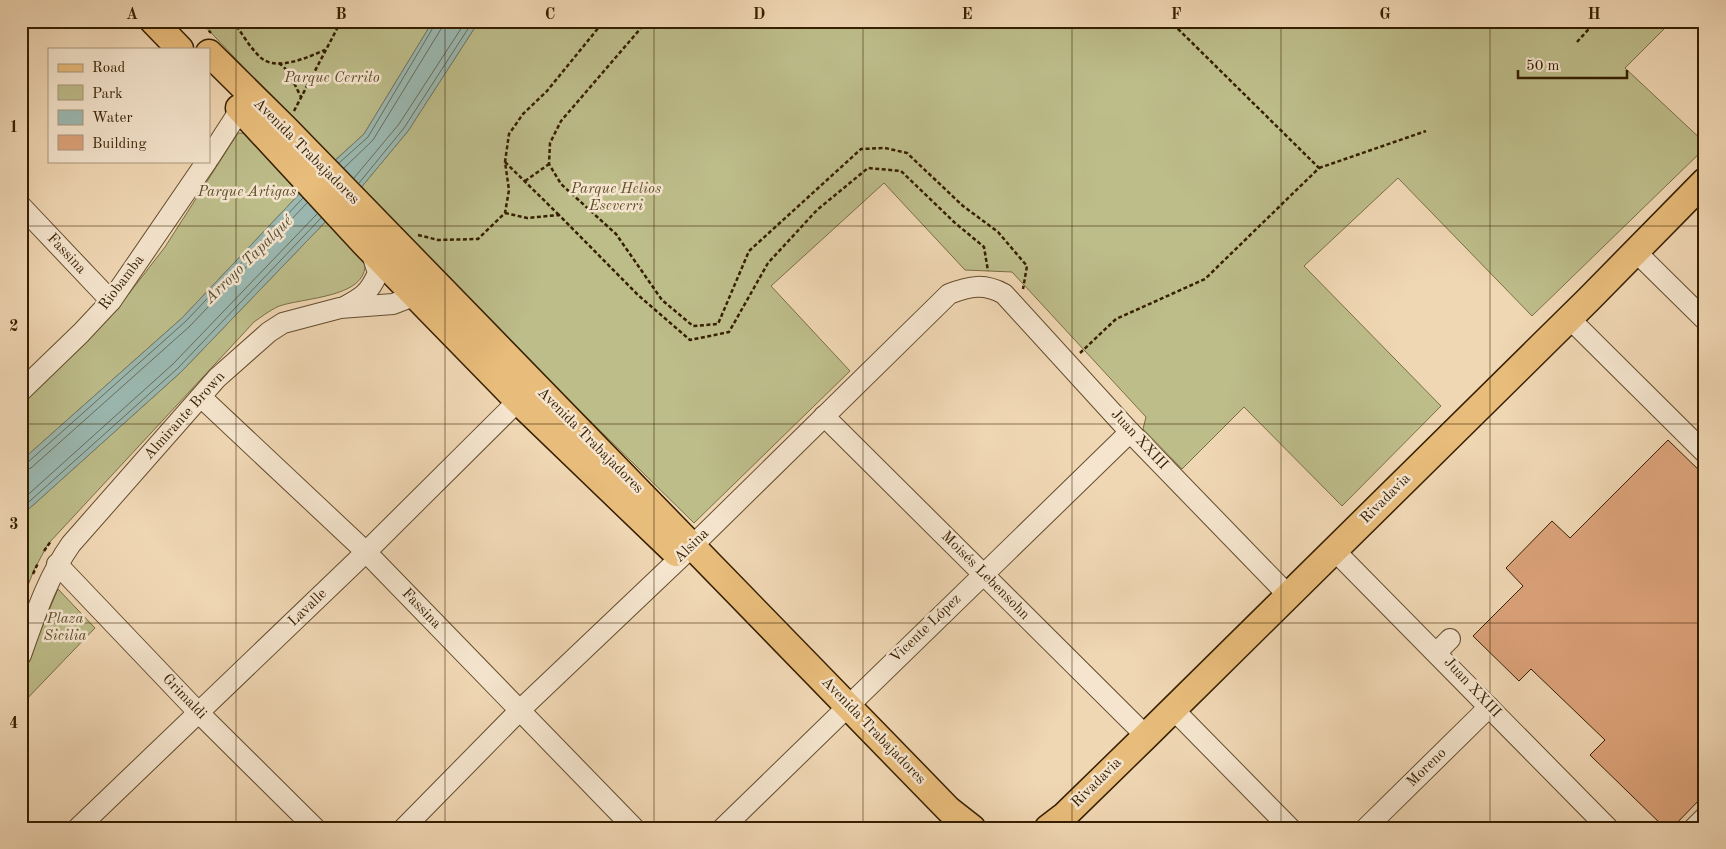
<svg xmlns="http://www.w3.org/2000/svg" width="1726" height="849" viewBox="0 0 1726 849" font-family="'Old Standard TT',serif">
	<style>
		.green { fill: #bdbd8a; stroke: #7a6e45 }
		.water { fill: #9bb9b2; stroke: #737b6b }
		.lines { fill: none; stroke-linecap: round; stroke-linejoin: round }
		.shore { stroke: #686c59; stroke-width: 1 }
		.building { fill: #dda37b; stroke: #361f00 }
		.minor-casing { stroke: #644d2d; stroke-width: 22 }
		.major-casing { stroke: #361f00; stroke-width: 29 }
		.path { stroke: #361f00; stroke-width: 2.5; stroke-dasharray: 4 2.5; stroke-linecap: butt }
		.minor { stroke: #f5e5ce; stroke-width: 20 }
		.major { stroke: #e8bc7a; stroke-width: 26 }
		.grid { fill: none; stroke: #361f00; stroke-width: 1; stroke-opacity: 0.55 }
		.labels { text-anchor: middle; dominant-baseline: central; stroke-width: 5; stroke-linejoin: round; paint-order: stroke }
		.park-label { font-size: 15px; font-style: italic; fill: #5e4e29; stroke: #f5e5ce }
		.street-label { font-size: 15px; fill: #361f00; stroke: #f5e5ce }
		.water-label { font-size: 16px; font-style: italic; fill: #544d35; stroke: #f5e5ce }
		.neatline { fill: none; stroke: #361f00; stroke-width: 2 }
		.grid-label { font-size: 16px; text-anchor: middle; font-weight: bold; fill: #361f00 }
	</style>
	<rect width="100%" height="100%" fill="#f0d7b4"/>
	<filter id="stains"><feTurbulence type="fractalNoise" baseFrequency=".004" numOctaves="4"/><feColorMatrix values="0 0 0 0 .2 0 0 0 0 .09 0 0 0 0 .02 0 0 0 .5 -.17"/></filter>
	<radialGradient id="worn" r=".72"><stop offset=".6" stop-color="#630" stop-opacity="0"/><stop offset="1" stop-color="#630" stop-opacity=".3"/></radialGradient>
	<g class="green">
		<polygon points="200,21 433,21 364,134 333,162"/>
		<polygon points="479,21 1672,21 1625,68 1705,143 1705,148 1532,316 1398,178 1304,266 1441,406 1342,506 1244,407 1182,469 1143,429 1146,417 1012,272 965,270 884,183 771,286 850,371 694,523 395,229 359,190 408,131"/>
		<polygon points="238,133 253,134 304,189 182,318 21,461 21,404 117,309 165,247"/>
		<path d="M330,217c7,9 31,31 34,41 10,41 -64,39 -87,49 -8,4 -16,10 -23,15l-206,222 -14,26 -13,33v-87l160,-144z"/>
		<polygon points="58,589 95,628 21,705 21,677"/>
	</g>
	<polygon class="water" points="433,21 479,21 408,131 359,190 330,217 181,372 21,516 21,461 182,318 304,189 364,134"/>
	<g class="lines">
		<g class="shore">
			<polyline points="339,163 368,137 437,21"/>
			<polyline points="344,168 373,140 441,29 443,21"/>
			<polyline points="354,178 399,124 466,21"/>
			<polyline points="359,183 404,128 473,21"/>
			<polyline points="21,465 27,463 186,321 303,198"/>
			<polyline points="21,471 31,468 190,326 307,203"/>
			<polyline points="21,501 173,364 317,214"/>
			<polyline points="21,509 178,368 321,218"/>
		</g>
	</g>
	<polygon class="building" points="1668,440 1705,476 1705,794 1672,828 1665,828 1590,755 1605,740 1531,669 1519,681 1473,636 1523,586 1506,568 1552,521 1570,538"/>
	<g class="lines">
		<g class="minor-casing">
			<g id="minor">
				<polyline points="209,158 247,99"/>
				<polyline points="21,206 111,301"/>
				<polyline points="1636,252 1705,320"/>
				<path d="M344,307c19,-10 25,-14 34,-34l-7,-22"/>
				<polyline points="1569,318 1705,453"/>
				<polyline points="21,391 81,333 111,301 207,161"/>
				<polyline points="201,397 366,552 634,828"/>
				<polyline points="824,416 1146,736"/>
				<polyline points="1334,550 1608,828"/>
				<polyline points="57,564 198,712 315,828"/>
				<polyline points="1437,652 1450,639"/>
				<path d="M21,655c14,-39 26,-77 50,-111l146,-166 52,-46 14,-9 57,-15 53,-4 13,-5 18,-14"/>
				<polyline points="1173,709 1290,828"/>
				<polyline points="78,828 366,552 527,392"/>
				<path d="M404,828l116,-118 160,-152 269,-264c21,-8 35,-11 55,0l126,138 158,163"/>
				<polyline points="723,828 1130,432"/>
				<polyline points="1366,828 1489,707"/>
				<polyline points="1694,828 1705,817"/>
			</g>
		</g>
		<g class="major-casing">
			<g id="major">
				<polyline points="153,21 180,49"/>
				<polyline points="209,53 285,128 949,810 972,828"/>
				<polyline points="239,108 363,242 518,401 676,553"/>
				<polyline points="1048,828 1065,815 1146,736 1589,299 1705,181"/>
			</g>
		</g>
		<g class="path">
			<polyline points="200,21 211,33"/>
			<path d="M233,21c8,11 16,25 26,35 16,17 49,1 66,-6"/>
			<polyline points="647,21 561,121 550,143 549,164 561,184 616,234 662,300 693,326 718,324 749,251 861,149 885,148 907,153 963,206 998,232 1027,266 1023,289"/>
			<polyline points="1577,42 1596,21"/>
			<polyline points="279,63 288,71 301,97"/>
			<polyline points="294,111 341,21"/>
			<polyline points="505,162 559,215"/>
			<polyline points="1319,168 1426,131"/>
			<polyline points="525,181 549,164"/>
			<polyline points="505,213 527,218 559,215 638,295 690,340 729,332 768,263 817,210 868,168 901,171 954,222 984,247 988,271"/>
			<polyline points="418,235 438,240 478,239 505,213 509,190 505,162 509,134 523,114 547,91 604,21"/>
			<polyline points="1080,353 1116,319 1205,279 1319,168 1170,21"/>
			<polyline points="44,551 51,541"/>
			<polyline points="33,574 38,563"/>
		</g>
		<use href="#minor" class="minor"/>
		<use href="#major" class="major"/>
	</g>
	<path class="grid" d="M236,21v807M445,21v807M654,21v807M863,21v807M1072,21v807M1281,21v807M1490,21v807M21,226h1684M21,424h1684M21,623h1684"/>
	<g class="labels">
		<g class="park-label">
			<text x="332" y="78">Parque Cerrito</text>
			<text x="616" y="189">Parque Helios<tspan x="616" dy="17">Eseverri</tspan></text>
			<text x="247" y="192">Parque Artigas</text>
			<text x="65" y="619">Plaza<tspan x="65" dy="17">Sicilia</tspan></text>
		</g>
		<g class="street-label">
			<text transform="translate(306 152) rotate(45)">Avenida Trabajadores</text>
			<text transform="translate(66 254) rotate(47)">Fassina</text>
			<text transform="translate(122 283) rotate(-53)">Riobamba</text>
			<text transform="translate(185 416) rotate(-48)">Almirante Brown</text>
			<text transform="translate(1139 440) rotate(47)">Juan XXIII</text>
			<text transform="translate(590 441) rotate(45)">Avenida Trabajadores</text>
			<text transform="translate(1386 499) rotate(-45)">Rivadavia</text>
			<text transform="translate(692 546) rotate(-44)">Alsina</text>
			<text transform="translate(985 576) rotate(45)">Moisés Lebensohn</text>
			<text transform="translate(308 608) rotate(-44)">Lavalle</text>
			<text transform="translate(421 609) rotate(46)">Fassina</text>
			<text transform="translate(926 629) rotate(-44)">Vicente López</text>
			<text transform="translate(1472 688) rotate(47)">Juan XXIII</text>
			<text transform="translate(184 697) rotate(46)">Grimaldi</text>
			<text transform="translate(873 731) rotate(46)">Avenida Trabajadores</text>
			<text transform="translate(1427 768) rotate(-44)">Moreno</text>
			<text transform="translate(1097 783) rotate(-45)">Rivadavia</text>
		</g>
		<g class="water-label">
			<text transform="translate(249 260) rotate(-45)">Arroyo Tapalqué</text>
		</g>
	</g>
	<rect width="1726" height="849" fill="none" stroke="#f0d7b4" stroke-width="55"/>
	<rect x="48" y="48" width="162" height="115" fill="#f5e5ce" stroke="#a9967c"/>
	<rect x="58" y="64" width="25" height="8" fill="#e8bc7a" stroke="#a9967c"/>
	<text x="92" y="72" font-size="15" fill="#361f00">Road</text>
	<rect x="58" y="85" width="25" height="15" fill="#bdbd8a" stroke="#a9967c"/>
	<text x="92" y="98" font-size="15" fill="#361f00">Park</text>
	<rect x="58" y="110" width="25" height="15" fill="#9bb9b2" stroke="#a9967c"/>
	<text x="92" y="122" font-size="15" fill="#361f00">Water</text>
	<rect x="58" y="135" width="25" height="15" fill="#dda37b" stroke="#a9967c"/>
	<text x="92" y="148" font-size="15" fill="#361f00">Building</text>
	<path d="M1518 70v8h109v-8" fill="none" stroke="#361f00" stroke-width="2.5"/>
	<text x="1526" y="70" font-size="15" fill="#361f00" stroke="#f5e5ce" stroke-width="4" paint-order="stroke">50 m</text>
	<rect x="28" y="28" width="1670" height="794" class="neatline"/>
	<g class="grid-label">
		<text x="132" y="19">A</text>
		<text x="341" y="19">B</text>
		<text x="550" y="19">C</text>
		<text x="759" y="19">D</text>
		<text x="967" y="19">E</text>
		<text x="1176" y="19">F</text>
		<text x="1385" y="19">G</text>
		<text x="1594" y="19">H</text>
		<text x="14" y="132">1</text>
		<text x="14" y="331">2</text>
		<text x="14" y="529">3</text>
		<text x="14" y="728">4</text>
	</g>
	<rect width="100%" height="100%" filter="url(#stains)"/>
	<rect width="100%" height="100%" fill="url(#worn)"/>
</svg>
